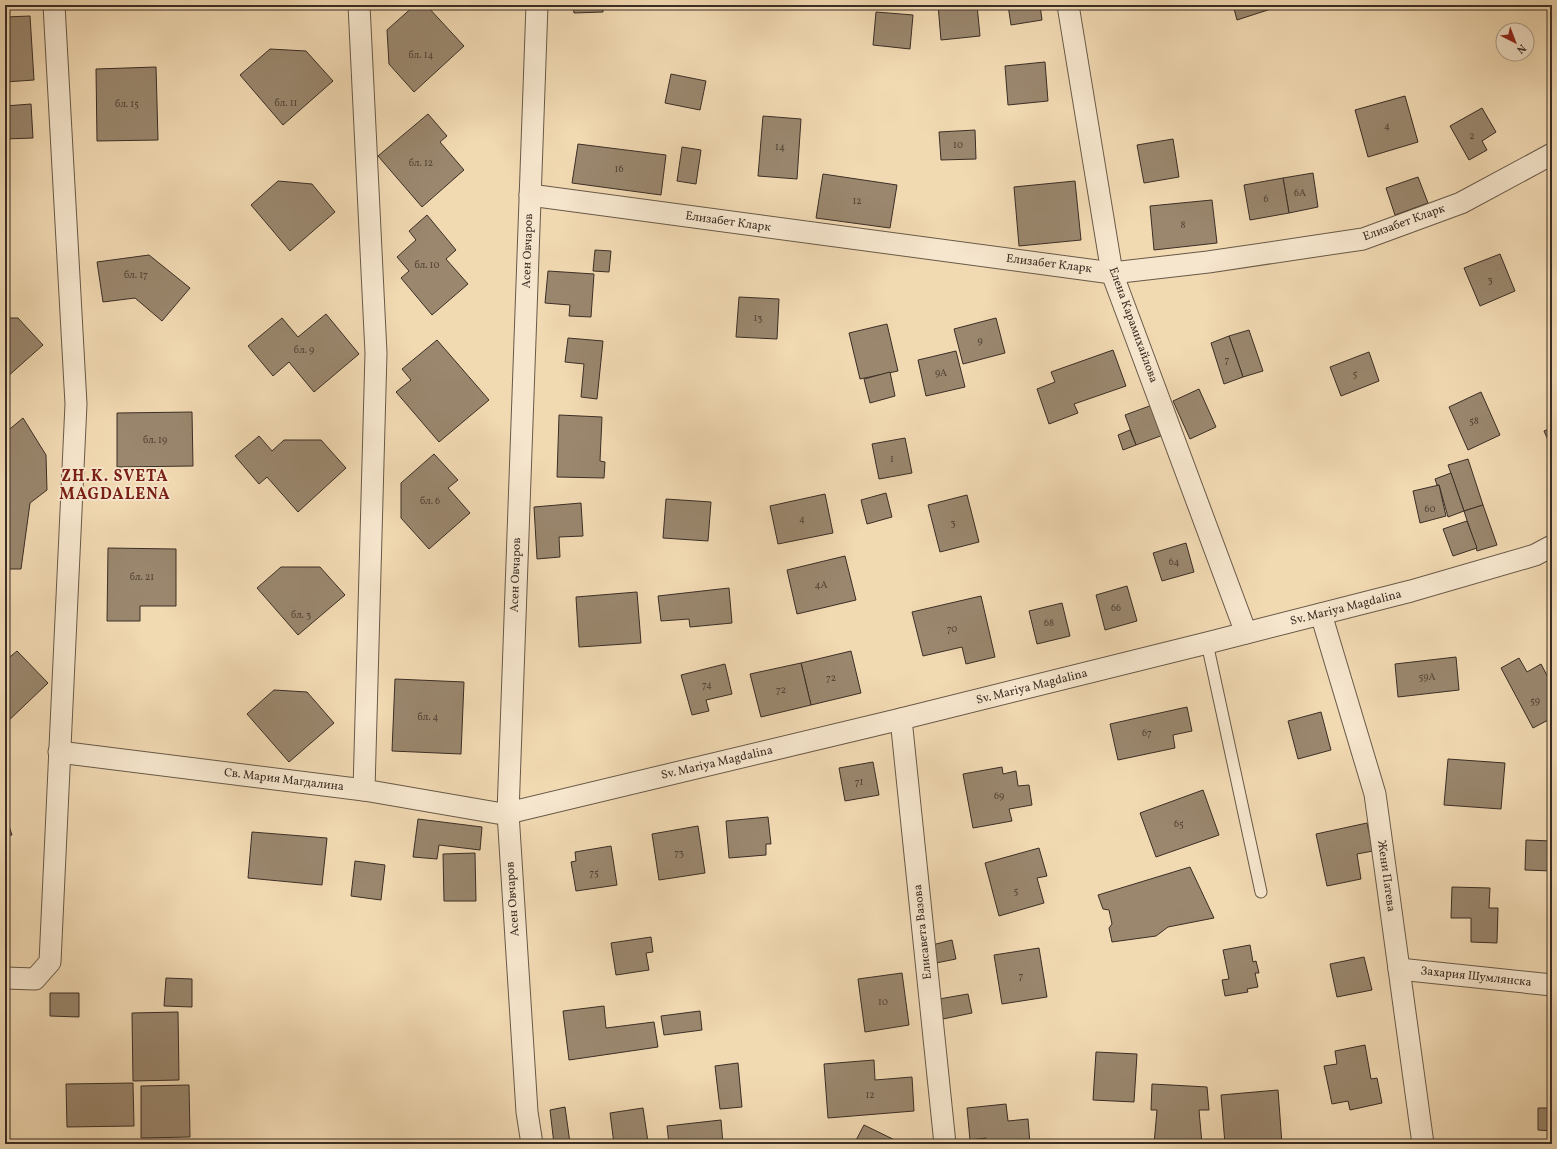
<svg xmlns="http://www.w3.org/2000/svg" width="1557" height="1149" viewBox="0 0 1557 1149" font-family="Vollkorn,serif">
	<style>
		.building { fill: #9a876e; stroke: #3b2e25 }
		.lines { fill: none; stroke-linecap: round; stroke-linejoin: round }
		.service-casing { stroke: #685948; stroke-width: 13 }
		.minor-casing { stroke: #685948; stroke-width: 23 }
		.service { stroke: #f6e6cd; stroke-width: 11 }
		.minor { stroke: #f6e6cd; stroke-width: 21 }
		.labels { text-anchor: middle; dominant-baseline: central; stroke-width: 3.5; stroke-linejoin: round; paint-order: stroke }
		.number-label { font-size: 10px; fill: #534437 }
		.street-label { font-size: 12px; fill: #3b2e25; stroke: #f6e6cd }
		.district-label { font-size: 16px; font-weight: bold; letter-spacing: 1px; fill: #7a1f14; stroke: #f6e6cd }
	</style>
	<rect width="100%" height="100%" fill="#f1d9b2"/>
	<filter id="stains"><feTurbulence type="fractalNoise" baseFrequency=".005" numOctaves="4"/><feColorMatrix values="0 0 0 0 .2 0 0 0 0 .09 0 0 0 0 .02 0 0 0 .5 -.17"/></filter>
	<radialGradient id="worn" r=".72"><stop offset=".6" stop-color="#630" stop-opacity="0"/><stop offset="1" stop-color="#630" stop-opacity=".3"/></radialGradient>
	<g class="building">
		<polygon points="415,5 426,5 464,46 414,92 389,64 387,30"/>
		<polygon points="573,5 603,5 603,12 574,13"/>
		<polygon points="938,5 977,5 980,36 941,40"/>
		<polygon points="1008,5 1040,5 1042,20 1011,25"/>
		<polygon points="1233,5 1274,5 1274,8 1237,20"/>
		<polygon points="876,12 913,15 910,49 873,45"/>
		<polygon points="30,16 34,80 5,82 5,17"/>
		<polygon points="270,49 306,51 333,81 283,125 240,75"/>
		<polygon points="1045,62 1048,101 1008,105 1005,66"/>
		<polygon points="156,67 158,140 97,141 96,69"/>
		<polygon points="671,74 706,81 700,110 665,103"/>
		<polygon points="1405,96 1418,142 1368,157 1355,110"/>
		<polygon points="31,104 33,138 5,139 5,106"/>
		<polygon points="1482,108 1496,132 1482,141 1487,150 1469,160 1450,126"/>
		<polygon points="428,114 447,136 440,142 464,170 422,207 378,156"/>
		<polygon points="763,116 801,119 797,179 758,176"/>
		<polygon points="975,130 976,159 941,160 939,132"/>
		<polygon points="1173,139 1179,177 1144,183 1137,145"/>
		<polygon points="578,144 666,155 661,195 572,183"/>
		<polygon points="682,147 701,150 696,184 677,181"/>
		<polygon points="1313,173 1318,207 1289,213 1283,178"/>
		<polygon points="823,174 897,185 890,228 816,218"/>
		<polygon points="1418,177 1428,203 1395,215 1386,188"/>
		<polygon points="1283,178 1289,213 1250,220 1244,185"/>
		<polygon points="278,181 312,184 335,212 290,251 251,205"/>
		<polygon points="1075,181 1081,240 1019,246 1014,187"/>
		<polygon points="1212,200 1217,243 1154,250 1150,206"/>
		<polygon points="427,215 456,250 446,259 468,284 432,315 401,278 409,271 397,257 416,240 409,231"/>
		<polygon points="595,250 611,251 609,272 593,271"/>
		<polygon points="1500,254 1515,291 1480,306 1464,268"/>
		<polygon points="149,255 190,288 162,321 135,298 103,302 97,262"/>
		<polygon points="548,271 594,274 591,317 569,316 570,305 545,303"/>
		<polygon points="739,297 779,299 777,339 736,337"/>
		<polygon points="326,314 359,354 314,392 289,362 273,376 248,346 282,318 298,337"/>
		<polygon points="5,318 18,318 43,345 7,377 5,377"/>
		<polygon points="996,318 1005,353 963,364 954,329"/>
		<polygon points="887,324 898,371 860,379 849,333"/>
		<polygon points="1249,330 1263,371 1243,377 1229,336"/>
		<polygon points="1229,336 1243,377 1224,384 1211,343"/>
		<polygon points="568,338 603,341 597,399 581,397 584,364 565,362"/>
		<polygon points="437,340 489,400 439,442 396,392 411,380 402,369"/>
		<polygon points="1113,350 1126,386 1074,404 1078,413 1049,424 1037,389 1055,382 1051,372"/>
		<polygon points="956,351 965,387 926,396 918,360"/>
		<polygon points="1369,352 1379,381 1341,396 1330,367"/>
		<polygon points="890,372 895,396 870,403 864,379"/>
		<polygon points="1199,389 1216,427 1190,439 1173,401"/>
		<polygon points="1481,392 1500,435 1468,450 1449,407"/>
		<polygon points="1155,404 1166,434 1136,445 1125,415"/>
		<polygon points="192,412 193,466 117,467 117,413"/>
		<polygon points="559,415 602,417 600,461 605,462 604,478 557,477"/>
		<polygon points="23,418 46,455 47,490 30,503 21,569 5,569 5,433"/>
		<polygon points="1552,428 1552,449 1544,431"/>
		<polygon points="1130,430 1136,445 1123,450 1118,435"/>
		<polygon points="259,436 272,451 284,440 321,440 346,468 298,512 267,477 259,484 235,456"/>
		<polygon points="905,438 912,473 879,479 872,444"/>
		<polygon points="434,454 458,480 448,488 470,513 429,549 401,518 401,483"/>
		<polygon points="1468,459 1483,505 1464,511 1448,465"/>
		<polygon points="1451,473 1464,511 1448,517 1439,485 1437,485 1435,479"/>
		<polygon points="1439,485 1446,516 1420,523 1413,491"/>
		<polygon points="886,493 892,517 867,524 861,500"/>
		<polygon points="825,494 833,533 778,544 770,506"/>
		<polygon points="967,495 979,542 940,552 928,505"/>
		<polygon points="666,499 711,502 708,541 663,538"/>
		<polygon points="581,503 583,536 559,537 560,557 537,559 534,507"/>
		<polygon points="1483,505 1497,545 1477,551 1464,511"/>
		<polygon points="1467,521 1477,548 1453,556 1443,529"/>
		<polygon points="1186,543 1194,572 1162,581 1153,553"/>
		<polygon points="108,548 176,549 176,606 140,606 140,621 107,621"/>
		<polygon points="845,556 856,600 797,614 787,570"/>
		<polygon points="281,567 320,567 345,595 298,635 257,588"/>
		<polygon points="1127,586 1137,621 1105,630 1096,595"/>
		<polygon points="729,588 732,623 690,627 689,619 661,621 658,596"/>
		<polygon points="637,592 641,643 579,647 576,597"/>
		<polygon points="981,596 995,657 966,664 962,647 923,656 912,612"/>
		<polygon points="1062,603 1070,636 1037,644 1029,611"/>
		<polygon points="17,651 48,683 5,724 5,661"/>
		<polygon points="851,651 861,693 811,705 801,663"/>
		<polygon points="1456,657 1459,690 1398,697 1395,664"/>
		<polygon points="1519,658 1527,672 1541,664 1552,685 1552,718 1533,728 1501,668"/>
		<polygon points="801,663 811,705 761,717 750,674"/>
		<polygon points="725,664 732,694 706,700 709,711 692,715 681,675"/>
		<polygon points="395,679 464,682 461,754 392,751"/>
		<polygon points="274,690 307,692 334,723 289,762 247,714"/>
		<polygon points="1187,707 1192,731 1173,735 1175,748 1118,760 1110,724"/>
		<polygon points="1321,712 1331,750 1298,759 1288,721"/>
		<polygon points="1448,759 1505,763 1501,809 1444,805"/>
		<polygon points="873,762 879,795 845,801 839,768"/>
		<polygon points="1002,767 1003,774 1016,771 1018,786 1029,785 1032,805 1009,809 1012,821 973,828 963,774"/>
		<polygon points="1203,790 1219,835 1156,857 1140,813"/>
		<polygon points="5,814 12,835 5,836"/>
		<polygon points="768,817 771,844 766,844 766,855 729,858 726,821"/>
		<polygon points="418,819 482,827 480,850 439,845 437,859 413,857"/>
		<polygon points="1367,823 1373,851 1357,854 1361,879 1327,886 1316,834"/>
		<polygon points="698,826 705,873 659,880 652,834"/>
		<polygon points="252,832 327,838 322,885 248,878"/>
		<polygon points="1526,840 1552,841 1552,871 1525,870"/>
		<polygon points="611,846 617,885 576,891 571,862 576,861 575,852"/>
		<polygon points="1039,848 1047,876 1037,878 1044,903 999,916 985,863"/>
		<polygon points="475,853 476,901 444,901 443,854"/>
		<polygon points="355,861 385,865 381,900 351,896"/>
		<polygon points="1190,867 1214,918 1168,927 1156,936 1112,942 1109,928 1112,924 1109,910 1103,909 1098,895"/>
		<polygon points="1452,887 1490,888 1489,908 1498,908 1497,943 1471,942 1471,918 1451,918"/>
		<polygon points="651,937 653,952 646,953 649,970 616,975 611,943"/>
		<polygon points="952,940 956,959 936,963 932,945"/>
		<polygon points="1250,945 1253,962 1256,961 1259,973 1255,973 1258,987 1247,989 1248,992 1225,996 1222,980 1229,979 1223,950"/>
		<polygon points="1039,948 1047,997 1002,1004 994,955"/>
		<polygon points="1364,957 1372,990 1337,997 1330,964"/>
		<polygon points="902,973 909,1025 865,1032 858,979"/>
		<polygon points="166,978 192,979 192,1007 164,1006"/>
		<polygon points="50,993 79,993 79,1017 50,1016"/>
		<polygon points="968,994 972,1013 943,1019 939,999"/>
		<polygon points="604,1006 606,1028 654,1022 658,1047 569,1060 563,1011"/>
		<polygon points="700,1011 702,1030 664,1035 661,1016"/>
		<polygon points="178,1012 179,1080 133,1081 132,1013"/>
		<polygon points="1365,1045 1371,1079 1377,1078 1382,1103 1350,1110 1348,1101 1332,1104 1324,1066 1337,1064 1335,1051"/>
		<polygon points="1096,1052 1137,1054 1134,1102 1093,1100"/>
		<polygon points="874,1060 875,1080 912,1077 914,1111 828,1118 824,1064"/>
		<polygon points="738,1063 742,1107 720,1109 715,1066"/>
		<polygon points="133,1083 134,1126 67,1127 66,1084"/>
		<polygon points="1152,1084 1207,1087 1209,1110 1199,1110 1202,1144 1154,1144 1157,1110 1151,1110"/>
		<polygon points="189,1085 190,1137 141,1138 141,1086"/>
		<polygon points="1278,1090 1282,1144 1225,1144 1221,1095"/>
		<polygon points="1006,1104 1008,1121 1028,1119 1030,1144 986,1144 986,1138 970,1140 967,1108"/>
		<polygon points="565,1107 570,1143 554,1144 550,1110"/>
		<polygon points="643,1108 648,1142 635,1144 614,1144 610,1113"/>
		<polygon points="1538,1108 1552,1108 1552,1131 1538,1130"/>
		<polygon points="721,1120 723,1144 669,1144 667,1126"/>
		<polygon points="864,1125 903,1144 854,1144"/>
	</g>
	<g class="lines">
		<g class="service-casing">
			<polyline id="service" points="1207,643 1261,892"/>
		</g>
		<g class="minor-casing">
			<g id="minor">
				<polyline points="359,5 376,353 364,790"/>
				<polyline points="1068,5 1112,273 1246,633"/>
				<polyline points="530,195 1112,273 1208,262 1363,239 1461,203 1552,154"/>
				<polyline points="1321,614 1375,794 1423,1144"/>
				<polyline points="901,719 945,1144"/>
				<polyline points="59,752 364,790 497,813 508,813 901,719 1207,643 1411,591 1535,555 1552,546"/>
				<polyline points="1399,969 1552,985"/>
				<polyline points="5,978 35,979 50,962 76,404 54,5"/>
				<polyline points="532,1144 527,1112 508,813 537,5"/>
			</g>
		</g>
		<use href="#service" class="service"/>
		<use href="#minor" class="minor"/>
	</g>
	<g class="labels">
		<g class="number-label">
			<text x="421" y="55">бл. 14</text>
			<text x="286" y="103">бл. 11</text>
			<text x="127" y="104">бл. 15</text>
			<text x="1387" y="126">4</text>
			<text x="1472" y="136">2</text>
			<text x="958" y="145">10</text>
			<text x="780" y="147">14</text>
			<text x="421" y="163">бл. 12</text>
			<text x="619" y="169">16</text>
			<text x="1300" y="193">6А</text>
			<text x="1266" y="199">6</text>
			<text x="857" y="201">12</text>
			<text x="1183" y="225">8</text>
			<text x="427" y="265">бл. 10</text>
			<text x="136" y="275">бл. 17</text>
			<text x="1490" y="280">3</text>
			<text x="758" y="318">13</text>
			<text x="980" y="341">9</text>
			<text x="304" y="350">бл. 9</text>
			<text x="1227" y="360">7</text>
			<text x="941" y="373">9А</text>
			<text x="1355" y="374">5</text>
			<text x="1474" y="421">58</text>
			<text x="155" y="440">бл. 19</text>
			<text x="892" y="459">1</text>
			<text x="430" y="501">бл. 6</text>
			<text x="1430" y="509">60</text>
			<text x="802" y="519">4</text>
			<text x="953" y="523">3</text>
			<text x="1174" y="562">64</text>
			<text x="142" y="577">бл. 21</text>
			<text x="821" y="585">4А</text>
			<text x="1116" y="608">66</text>
			<text x="301" y="615">бл. 3</text>
			<text x="1049" y="623">68</text>
			<text x="952" y="629">70</text>
			<text x="1427" y="677">59А</text>
			<text x="831" y="678">72</text>
			<text x="707" y="685">74</text>
			<text x="781" y="690">72</text>
			<text x="1535" y="701">59</text>
			<text x="428" y="717">бл. 4</text>
			<text x="1147" y="733">67</text>
			<text x="859" y="782">71</text>
			<text x="999" y="796">69</text>
			<text x="1179" y="824">65</text>
			<text x="679" y="853">73</text>
			<text x="594" y="873">75</text>
			<text x="1016" y="891">5</text>
			<text x="1021" y="976">7</text>
			<text x="883" y="1002">10</text>
			<text x="870" y="1095">12</text>
		</g>
		<g class="street-label">
			<text transform="translate(728 222) rotate(8)">Елизабет Кларк</text>
			<text transform="translate(1404 223) rotate(-20)">Елизабет Кларк</text>
			<text transform="translate(528 251) rotate(-88)">Асен Овчаров</text>
			<text transform="translate(1049 264) rotate(7)">Елизабет Кларк</text>
			<text transform="translate(1133 325) rotate(70)">Елена Карамихайлова</text>
			<text transform="translate(516 575) rotate(-88)">Асен Овчаров</text>
			<text transform="translate(1346 608) rotate(-14)">Sv. Mariya Magdalina</text>
			<text transform="translate(1032 687) rotate(-14)">Sv. Mariya Magdalina</text>
			<text transform="translate(717 763) rotate(-13)">Sv. Mariya Magdalina</text>
			<text transform="translate(284 780) rotate(7)">Св. Мария Магдалина</text>
			<text transform="translate(1386 876) rotate(82)">Жени Патева</text>
			<text transform="translate(513 899) rotate(-94)">Асен Овчаров</text>
			<text transform="translate(923 932) rotate(-96)">Елисавета Вазова</text>
			<text transform="translate(1476 977) rotate(6)">Захария Шумлянска</text>
		</g>
		<g class="district-label">
			<text x="115" y="477">ZH.K. SVETA<tspan x="115" dy="18">MAGDALENA</tspan></text>
		</g>
	</g>
	<rect width="1557" height="1149" fill="none" stroke="#f1d9b2" stroke-width="20"/>
	<rect x="6" y="6" width="1545" height="1137" fill="none" stroke="#3b2e25" stroke-width="2"/>
	<rect x="10" y="10" width="1537" height="1129" fill="none" stroke="#3b2e25"/>
	<g transform="translate(1515 42) rotate(138)"><circle r="19" fill="#f6e6cd" stroke="#ab9c8a"/>
	<path d="M0-3L7 15L0 10L-7 15Z" fill="#8f2418"/>
	<text y="-6" font-size="11" font-weight="bold" text-anchor="middle" fill="#3b2e25">N</text>
	</g>
	<rect width="100%" height="100%" filter="url(#stains)"/>
	<rect width="100%" height="100%" fill="url(#worn)"/>
</svg>
